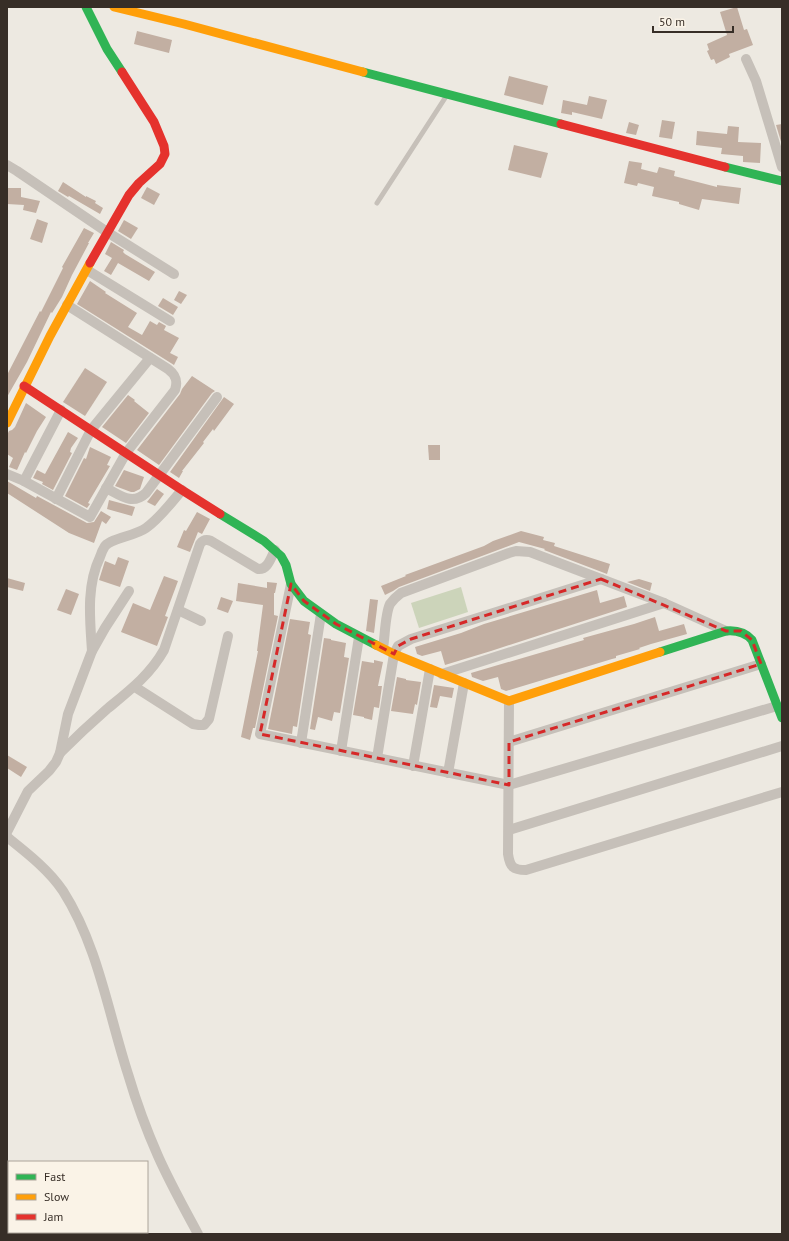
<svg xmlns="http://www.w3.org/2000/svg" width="789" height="1241" viewBox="0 0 789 1241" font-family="'PT Sans',sans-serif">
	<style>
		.green { fill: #ccd4ba }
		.building { fill: #c2afa2 }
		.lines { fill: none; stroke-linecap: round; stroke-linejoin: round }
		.lane { stroke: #c6c0b9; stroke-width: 5 }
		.street { stroke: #c6c0b9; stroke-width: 10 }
		.fast { stroke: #30b455; stroke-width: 9 }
		.slow { stroke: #ff9f0a; stroke-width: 9 }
		.jam { stroke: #e5322d; stroke-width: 9 }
		.marked { fill: none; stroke: #d62828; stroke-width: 3; stroke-dasharray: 8 5; stroke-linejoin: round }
	</style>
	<rect width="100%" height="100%" fill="#ede9e1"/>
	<polygon class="green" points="461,587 468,612 419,628 411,603"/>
	<g class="building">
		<polygon points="737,7 744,30 747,29 753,45 729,54 730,57 716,64 714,59 711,60 707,51 709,50 707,44 727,35 720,12"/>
		<polygon points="137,31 172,40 169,53 134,44"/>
		<polygon points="509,76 548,86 543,105 504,95"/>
		<polygon points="589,96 607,100 602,119 572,112 572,115 561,113 563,100 587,105"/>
		<polygon points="662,120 675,122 672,139 659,137"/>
		<polygon points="629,122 639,125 636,135 626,133"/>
		<polygon points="782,124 782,145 776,125"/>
		<polygon points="728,126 739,127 738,142 761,143 760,163 743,162 743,156 721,154 722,148 696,145 697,131 727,134"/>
		<polygon points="514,145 548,153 541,178 508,170"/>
		<polygon points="629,161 642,163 641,169 657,173 659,167 675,171 674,176 717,187 717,185 741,188 739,204 702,199 699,210 679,204 679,202 652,196 654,187 638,183 637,186 624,183"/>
		<polygon points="63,182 86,197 86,196 96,201 95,203 103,208 100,214 69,196 68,197 58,191"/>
		<polygon points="147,187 160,194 154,205 141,198"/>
		<polygon points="7,188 21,188 21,197 40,201 36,213 23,210 24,205 7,204"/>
		<polygon points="37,219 48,223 42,243 30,239"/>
		<polygon points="124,220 138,228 131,239 118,231"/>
		<polygon points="84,228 94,233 88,243 89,243 72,275 62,297 52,313 51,312 27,362 7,397 7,375 40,311 41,312 63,268 62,267"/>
		<polygon points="111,242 124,250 123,252 125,254 155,272 149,281 118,263 111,275 104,271 112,258 105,254"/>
		<polygon points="90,281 106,292 105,293 137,313 128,327 142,335 150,321 157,325 159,322 166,326 164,330 179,338 170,353 178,357 174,365 77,304"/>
		<polygon points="179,291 187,295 181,304 174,300"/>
		<polygon points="163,298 178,307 173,315 158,306"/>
		<polygon points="85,368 107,382 85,416 63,402"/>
		<polygon points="192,376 215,391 212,393 159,465 137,450 180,394 182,389"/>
		<polygon points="128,395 135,400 134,401 149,413 126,443 102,427"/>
		<polygon points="224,397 234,404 214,431 213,429 203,442 204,443 182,471 183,471 179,478 170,472"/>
		<polygon points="26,403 46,417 37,431 26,453 25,452 17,470 9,467 13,458 7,454 7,435 9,431 12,430 15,427"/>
		<polygon points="68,432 78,438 71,448 70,452 72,453 53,490 42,484 43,482 33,478 37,470 45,474"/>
		<polygon points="428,445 440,445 440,460 429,460"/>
		<polygon points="90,447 111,457 107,465 110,466 88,503 90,504 87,508 65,496 84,458 86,459"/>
		<polygon points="124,470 144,477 140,489 134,492 131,492 115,486"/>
		<polygon points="7,481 36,498 37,496 87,523 94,522 101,511 111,517 106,524 102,521 94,543 69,533 7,493"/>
		<polygon points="157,489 164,494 155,506 147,502"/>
		<polygon points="109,500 135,507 132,516 107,509"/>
		<polygon points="197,512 210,519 202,534 198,532 190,552 177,547 184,530 186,531"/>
		<polygon points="521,531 544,537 543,540 555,543 554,546 610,564 607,574 544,550 545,549 519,542 399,587 393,591 385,595 381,586 406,576 405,575 416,571 484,546 493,541"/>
		<polygon points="118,557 129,561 120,587 99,580 105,561 115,565"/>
		<polygon points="164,576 178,581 165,616 168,617 157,646 121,632 133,603 150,610"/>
		<polygon points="7,578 25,583 23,591 7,587"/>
		<polygon points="639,579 652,583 650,591 627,582"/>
		<polygon points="267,582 277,583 275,593 274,593 274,615 278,616 255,728 253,728 250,740 241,737 258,651 257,651 263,605 236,601 238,583 267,588"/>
		<polygon points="66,589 79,594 71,615 57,610"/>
		<polygon points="597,590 600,603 624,596 627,607 491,651 445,665 441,651 422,656 417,654 415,647 461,633 484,624"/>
		<polygon points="221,597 233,601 228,613 217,609"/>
		<polygon points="370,599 378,600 374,633 366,631"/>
		<polygon points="655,617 659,631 684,624 687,634 651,644 639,648 640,649 616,656 616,658 612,659 506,691 501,689 498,677 483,681 472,677 471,673 584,640 583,638 634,624"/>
		<polygon points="290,619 310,622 308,634 311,635 297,727 293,726 292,734 268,729"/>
		<polygon points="324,638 331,639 331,640 346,643 344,657 349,658 340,713 334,712 332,721 318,717 315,730 310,729"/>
		<polygon points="374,660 383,662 378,686 382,686 379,708 374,707 372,720 364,718 364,717 353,715 362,661 374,663"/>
		<polygon points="397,677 406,679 406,680 421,682 417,705 415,704 413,714 391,711"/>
		<polygon points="434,685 454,688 452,698 440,696 437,708 430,707"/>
		<polygon points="7,755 27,767 21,777 7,768"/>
	</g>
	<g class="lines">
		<polyline class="lane" points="377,203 447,95"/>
		<g class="street">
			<polyline points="746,59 756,81 782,167"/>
			<polyline points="7,165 17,171 107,232 174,274"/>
			<polyline points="87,270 170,321"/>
			<path d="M7,474l17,7 66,36 36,-64 49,-63c3,-9 1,-15 -7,-21l-101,-64"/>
			<polyline points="24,481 61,410"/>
			<path d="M106,488c14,7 26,18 40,5l71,-96"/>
			<polyline points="56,499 91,430 150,358"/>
			<polyline points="291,584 260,734 509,785 777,706"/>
			<polyline points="178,610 201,621"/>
			<path d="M383,648c2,-11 2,-34 7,-44 3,-4 7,-8 11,-11l108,-40 7,-2 14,1 134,51 62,28"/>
			<path d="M92,651c-2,-31 -6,-65 8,-94 1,-3 3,-8 5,-11 7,-8 30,-10 41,-18 14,-10 25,-25 36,-38"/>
			<polyline points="442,674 664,603"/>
			<polyline points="135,687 193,724 199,725 204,725 209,719 228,636"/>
			<path d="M509,701l-1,153c2,13 5,16 18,16l256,-78"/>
			<polyline points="509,742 761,664"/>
			<polyline points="301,743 321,614"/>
			<polyline points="341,751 359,637"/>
			<path d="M60,753c15,-15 31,-30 47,-44 22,-18 43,-34 57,-59l36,-106c3,-4 6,-5 11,-3l47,28c10,1 13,-12 17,-19"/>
			<polyline points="377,758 394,654 398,646 411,639 601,579"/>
			<polyline points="413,766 430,669"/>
			<polyline points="448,773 464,683"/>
			<polyline points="509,830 782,746"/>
			<polyline points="7,832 28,791 49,771 56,762 60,753 68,714 92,651 105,628 129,591"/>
			<path d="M7,837c20,16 42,33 56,54 35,55 45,121 65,183 8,27 18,55 30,82 12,27 26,52 40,78"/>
		</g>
		<g class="fast">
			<polyline points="86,7 107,49 122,72"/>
			<polyline points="363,72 561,124"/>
			<polyline points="725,167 782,181"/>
			<polyline points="220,514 264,541 281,556 286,565 291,584 304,601 336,624 376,645"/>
			<path d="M660,652l66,-21c11,-1 19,1 26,9l30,78"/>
		</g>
		<g class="slow">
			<polyline points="114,7 184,24 363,72"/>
			<polyline points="7,423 50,336 90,263"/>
			<polyline points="376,645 394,654 509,701 660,652"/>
		</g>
		<g class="jam">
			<polyline points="561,124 725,167"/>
			<polyline points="90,263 129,195 139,183 160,164 165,154 164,146 154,122 122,72"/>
			<polyline points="24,386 182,490 220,514"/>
		</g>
	</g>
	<path class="marked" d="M601,579l125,52h15l11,9 9,24 -252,78v43l-249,-51 31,-150 13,17 32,23 58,30 4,-8 13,-7z"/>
	<rect width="789" height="1241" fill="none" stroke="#372e27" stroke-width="16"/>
	<rect x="8" y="1161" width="140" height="72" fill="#faf3e7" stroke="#aca49a"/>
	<rect x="16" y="1174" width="20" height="6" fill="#30b455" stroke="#aca49a"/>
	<text x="44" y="1181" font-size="12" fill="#372e27">Fast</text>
	<rect x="16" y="1194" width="20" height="6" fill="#ff9f0a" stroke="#aca49a"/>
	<text x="44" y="1201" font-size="12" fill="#372e27">Slow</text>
	<rect x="16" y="1214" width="20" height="6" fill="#e5322d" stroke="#aca49a"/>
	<text x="44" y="1221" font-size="12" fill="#372e27">Jam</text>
	<path d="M653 26v6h80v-6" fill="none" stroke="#372e27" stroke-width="2"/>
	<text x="659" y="26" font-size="12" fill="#372e27" stroke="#faf3e7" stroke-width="3" paint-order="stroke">50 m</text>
</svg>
